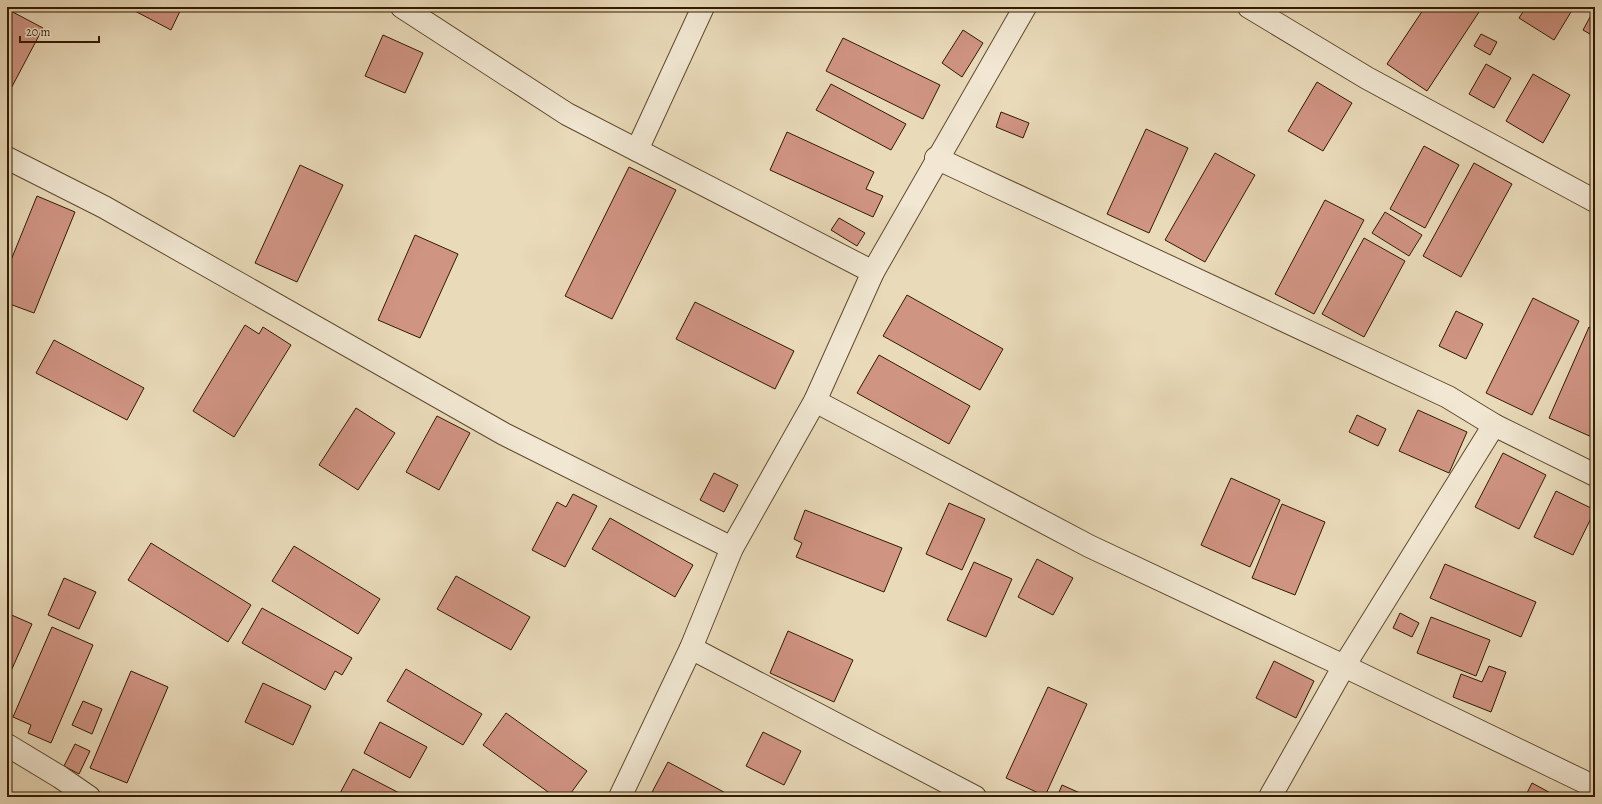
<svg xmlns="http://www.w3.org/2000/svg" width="1602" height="804" viewBox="0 0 1602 804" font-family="Alegreya,serif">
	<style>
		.building { fill: #d09483; stroke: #321a01 }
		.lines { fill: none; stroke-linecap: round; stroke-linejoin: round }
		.minor-casing { stroke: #604a2f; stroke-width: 24 }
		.minor { stroke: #f1e7d2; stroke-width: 22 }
	</style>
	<rect width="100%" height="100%" fill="#e9dab9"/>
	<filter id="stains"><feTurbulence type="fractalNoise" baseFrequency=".005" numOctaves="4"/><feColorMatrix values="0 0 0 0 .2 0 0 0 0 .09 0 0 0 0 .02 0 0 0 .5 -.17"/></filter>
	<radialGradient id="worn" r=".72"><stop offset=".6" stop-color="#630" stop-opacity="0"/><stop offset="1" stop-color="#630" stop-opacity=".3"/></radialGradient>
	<g class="building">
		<polygon points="135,7 182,7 171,30 133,10"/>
		<polygon points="1425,7 1472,7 1479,12 1427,91 1387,64"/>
		<polygon points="1526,7 1574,7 1554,40 1519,18"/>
		<polygon points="1595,8 1595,37 1583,30"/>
		<polygon points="7,9 43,28 7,96"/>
		<polygon points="963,30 983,43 962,77 942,63"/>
		<polygon points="1481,34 1497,42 1490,55 1474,46"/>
		<polygon points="383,35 423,53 405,93 365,76"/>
		<polygon points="843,38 940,85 923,119 826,71"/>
		<polygon points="1486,64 1511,78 1494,108 1469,94"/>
		<polygon points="1533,74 1570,95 1543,143 1506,121"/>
		<polygon points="1317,82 1352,103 1323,151 1288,131"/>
		<polygon points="831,84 906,124 891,150 816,110"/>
		<polygon points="1001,112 1029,123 1023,138 996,127"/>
		<polygon points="1146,129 1188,148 1149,233 1107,214"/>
		<polygon points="787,132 874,172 866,189 883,196 873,217 770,170"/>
		<polygon points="1424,146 1459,165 1425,228 1390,209"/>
		<polygon points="1215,153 1255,175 1205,262 1165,240"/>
		<polygon points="1474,163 1512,184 1461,277 1423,256"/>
		<polygon points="300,165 343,185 297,282 255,263"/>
		<polygon points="629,167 676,190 612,319 565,296"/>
		<polygon points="37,196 75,212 34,313 7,303 7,270"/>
		<polygon points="1325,200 1364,220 1314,314 1275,294"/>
		<polygon points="1385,212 1422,235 1409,256 1372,233"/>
		<polygon points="839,218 865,233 857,246 831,230"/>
		<polygon points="415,235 458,254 420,338 378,320"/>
		<polygon points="1364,238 1405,261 1364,337 1322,314"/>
		<polygon points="907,295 1003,349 980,390 883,336"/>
		<polygon points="1533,298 1579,321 1532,415 1486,393"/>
		<polygon points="695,302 794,351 775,389 676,339"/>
		<polygon points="1456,311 1483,324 1466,359 1439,346"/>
		<polygon points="245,325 259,334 263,327 291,345 234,437 193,411"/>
		<polygon points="1589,327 1595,330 1594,438 1549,418"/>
		<polygon points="54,340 144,388 127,420 36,373"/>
		<polygon points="879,355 970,406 949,444 857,393"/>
		<polygon points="356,408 395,433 358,490 319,465"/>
		<polygon points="1418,410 1467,432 1449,473 1399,451"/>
		<polygon points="1357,415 1386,429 1378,446 1349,432"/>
		<polygon points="437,416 470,433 439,490 406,472"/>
		<polygon points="1503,453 1546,475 1519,529 1475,507"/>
		<polygon points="714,473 738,485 724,512 700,500"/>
		<polygon points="1231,478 1280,500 1250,567 1201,545"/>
		<polygon points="1556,491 1595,510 1573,555 1534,537"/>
		<polygon points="573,494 597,506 565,567 532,550 557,502 566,507"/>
		<polygon points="949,503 985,519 962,570 926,554"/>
		<polygon points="1282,504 1325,522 1295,595 1252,578"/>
		<polygon points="805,510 902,548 884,592 796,557 802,543 794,539"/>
		<polygon points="610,518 693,565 675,597 592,549"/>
		<polygon points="151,543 251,605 228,642 128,580"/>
		<polygon points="294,546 380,599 358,634 272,581"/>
		<polygon points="1037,559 1073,578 1053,615 1018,597"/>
		<polygon points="974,562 1012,579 986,637 947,620"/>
		<polygon points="1445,564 1536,602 1521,637 1430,598"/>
		<polygon points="456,576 530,617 511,650 437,609"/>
		<polygon points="64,578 96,592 79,629 48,615"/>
		<polygon points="262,608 352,658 342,675 335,671 325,690 242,643"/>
		<polygon points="7,613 32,624 7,680"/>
		<polygon points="1400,613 1419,623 1412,637 1393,628"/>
		<polygon points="1431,617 1490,640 1476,676 1417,653"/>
		<polygon points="52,627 93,645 51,743 28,733 31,725 13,717"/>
		<polygon points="788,631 853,660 834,702 770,673"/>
		<polygon points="1274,661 1314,681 1296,718 1256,698"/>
		<polygon points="1489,666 1506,672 1491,712 1453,697 1461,674 1482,682"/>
		<polygon points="406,669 482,714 463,745 387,701"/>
		<polygon points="131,671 168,687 127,783 90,768"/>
		<polygon points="263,683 311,706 293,745 245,722"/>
		<polygon points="1048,687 1087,704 1045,796 1006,778"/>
		<polygon points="83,701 102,709 92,734 72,725"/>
		<polygon points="506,713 587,771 568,797 555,797 483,745"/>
		<polygon points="380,722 427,747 410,778 364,753"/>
		<polygon points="763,732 801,751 784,785 746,766"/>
		<polygon points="75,744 90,751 79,774 64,766"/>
		<polygon points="668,762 733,797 650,796"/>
		<polygon points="353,769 407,797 338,797"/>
		<polygon points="1532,783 1558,797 1525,797"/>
		<polygon points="1062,785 1089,797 1057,797"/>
	</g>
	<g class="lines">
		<g class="minor-casing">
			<g id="minor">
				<polyline points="402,7 567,114 873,272"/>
				<polyline points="1249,7 1367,78 1595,201"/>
				<polyline points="637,150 703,7"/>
				<polyline points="7,158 104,207 504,434 732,548"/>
				<polyline points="936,158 1448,397 1494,425 1595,475"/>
				<polyline points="815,401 1089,546 1344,666 1595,787"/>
				<polyline points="691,648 975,797"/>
				<polyline points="7,745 60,777 89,797"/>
				<polyline points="620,797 691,648 732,548 815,401 873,272 1025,7"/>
				<polyline points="1270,797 1344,666 1494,425"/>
			</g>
		</g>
		<use href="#minor" class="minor"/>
	</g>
	<rect width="1602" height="804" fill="none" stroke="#e9dab9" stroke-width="24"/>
	<rect x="8" y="8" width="1586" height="788" fill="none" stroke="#321a01" stroke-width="2"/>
	<rect x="12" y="12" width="1578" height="780" fill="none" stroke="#321a01"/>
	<path d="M20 36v6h79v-6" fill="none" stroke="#321a01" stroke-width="2"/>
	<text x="26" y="36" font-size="12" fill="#321a01" stroke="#f1e7d2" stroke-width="3" paint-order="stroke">20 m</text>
	<rect width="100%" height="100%" filter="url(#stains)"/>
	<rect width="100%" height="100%" fill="url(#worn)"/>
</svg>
